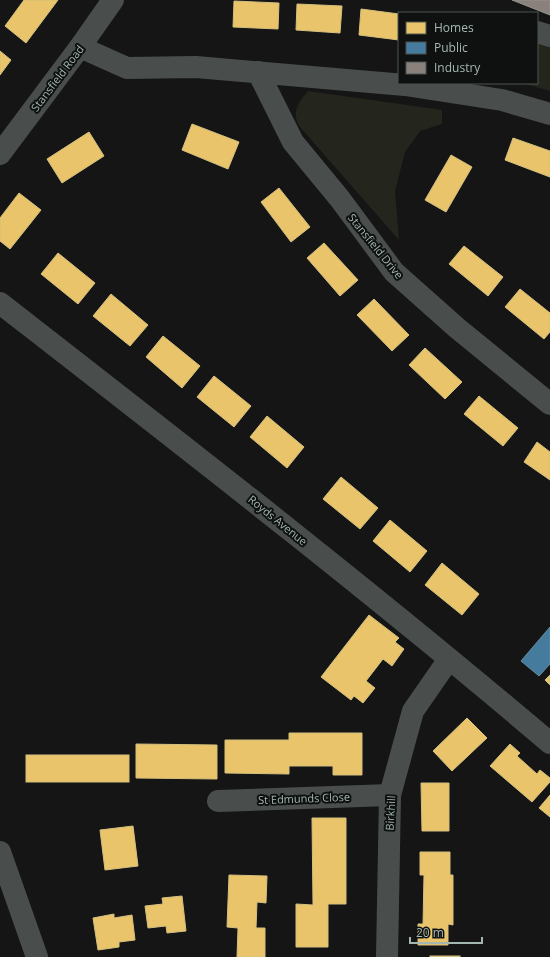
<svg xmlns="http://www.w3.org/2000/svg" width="550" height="957" viewBox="0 0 550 957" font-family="'Open Sans',sans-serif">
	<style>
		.green { fill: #24251d }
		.homes { fill: #e9c46a; stroke: #d4c07f }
		.public { fill: #457b9d; stroke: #628da3 }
		.industry { fill: #8a817c; stroke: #92928c }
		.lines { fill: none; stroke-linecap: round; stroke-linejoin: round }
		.minor { stroke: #494e4d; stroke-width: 22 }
		.labels { text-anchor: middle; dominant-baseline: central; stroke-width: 4; stroke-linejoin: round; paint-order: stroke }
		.street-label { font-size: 11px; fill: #a4b8b1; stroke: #0f1111 }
	</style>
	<rect width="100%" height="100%" fill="#151515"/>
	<g class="green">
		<polygon points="537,38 550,42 550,91 522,83 537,83"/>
		<path d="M308,91l134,19v14l-22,7 -15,21 -10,39 4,49 -99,-113c-9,-14 -2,-24 8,-36z"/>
	</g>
	<g class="homes">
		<polygon points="24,0 58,0 26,43 5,26"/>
		<polygon points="234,1 279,3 278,29 233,27"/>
		<polygon points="297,4 342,6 340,33 296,30"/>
		<polygon points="361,9 399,14 399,40 359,35"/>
		<polygon points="0,51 11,60 0,75"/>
		<polygon points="192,124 239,142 228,169 182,150"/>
		<polygon points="89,132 104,156 62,183 47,159"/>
		<polygon points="513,138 550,151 550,177 505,160"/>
		<polygon points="451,155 472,167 446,212 425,200"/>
		<polygon points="279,188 310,227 291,242 261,202"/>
		<polygon points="19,193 41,210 10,249 0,241 0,218"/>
		<polygon points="324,243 358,280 340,296 307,258"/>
		<polygon points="464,246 503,277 488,296 449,264"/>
		<polygon points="58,253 95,283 78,304 41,274"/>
		<polygon points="520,289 550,313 550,332 544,339 505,307"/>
		<polygon points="111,294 148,325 130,346 93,316"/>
		<polygon points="374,299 409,335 392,351 357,315"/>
		<polygon points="163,336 200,366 182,388 146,357"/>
		<polygon points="425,348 462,382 445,399 409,365"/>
		<polygon points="214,376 251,406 234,427 197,397"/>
		<polygon points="479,396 518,428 503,446 464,414"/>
		<polygon points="267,416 304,447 287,468 250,437"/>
		<polygon points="537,442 550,452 550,480 524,462"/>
		<polygon points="341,477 378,508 360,529 323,499"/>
		<polygon points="390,520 427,551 410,572 373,541"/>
		<polygon points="442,563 479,594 462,615 425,585"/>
		<polygon points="369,615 399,638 395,642 404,649 392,666 383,659 366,681 375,688 363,703 354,696 351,700 321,677"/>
		<polygon points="550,675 550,685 545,680"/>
		<polygon points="467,718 487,738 452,771 433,751"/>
		<polygon points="289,733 362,733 362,775 333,775 333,766 289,766 289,774 225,773 225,740 289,740"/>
		<polygon points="136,744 217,745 217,779 136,778"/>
		<polygon points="510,744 520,753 517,756 537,774 540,770 550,778 550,782 532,802 490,766"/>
		<rect x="26" y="755" width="103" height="27"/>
		<polygon points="421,783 449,783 449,831 422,831"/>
		<polygon points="550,795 550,817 539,808"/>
		<polygon points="312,818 346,818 346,904 328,904 328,947 296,947 296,904 313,905"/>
		<polygon points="133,826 138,866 105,870 100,830"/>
		<polygon points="420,852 450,852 450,875 453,875 453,925 448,924 448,945 418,945 418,924 423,924 424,875 420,875"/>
		<polygon points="229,875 267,876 266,903 257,902 256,928 265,928 265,957 237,957 238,928 227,927"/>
		<polygon points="182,896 186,931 167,933 166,926 148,928 145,906 163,904 162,898"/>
		<polygon points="114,914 114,918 132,915 135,940 119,942 119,947 98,950 93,918"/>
		<rect x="430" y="956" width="30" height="1"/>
	</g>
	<polygon class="public" points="550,627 550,664 539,676 521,661"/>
	<polygon class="industry" points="512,0 550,0 550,15"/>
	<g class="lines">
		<g class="minor">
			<polyline points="537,32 550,36"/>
			<polyline points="80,47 127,68 196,67 405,85 502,100 550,114"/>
			<polyline points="258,72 293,142 340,199 394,272 457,328 550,404"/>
			<polyline points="0,154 80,47 113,0"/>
			<path d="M0,303c185,144 371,288 550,440"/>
			<polyline points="218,801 390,795"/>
			<polyline points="0,852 37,957"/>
			<polyline points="387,957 390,795 413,711 449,659"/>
		</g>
	</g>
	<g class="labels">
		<g class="street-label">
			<text transform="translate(57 78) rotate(-53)">Stansfield Road</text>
			<text transform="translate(376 246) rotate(51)">Stansfield Drive</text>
			<text transform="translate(278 520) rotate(39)">Royds Avenue</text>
			<text transform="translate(304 798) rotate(-2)">St Edmunds Close</text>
			<text transform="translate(390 813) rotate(-87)">Birkhill</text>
		</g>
	</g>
	<rect x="398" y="12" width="140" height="72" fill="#0f1111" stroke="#4b5451"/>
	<rect x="406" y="22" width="20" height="12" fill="#e9c46a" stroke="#4b5451"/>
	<text x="434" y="32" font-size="12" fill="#a4b8b1">Homes</text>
	<rect x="406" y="42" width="20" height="12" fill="#457b9d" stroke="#4b5451"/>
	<text x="434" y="52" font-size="12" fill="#a4b8b1">Public</text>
	<rect x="406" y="62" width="20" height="12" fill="#8a817c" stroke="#4b5451"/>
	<text x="434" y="72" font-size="12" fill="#a4b8b1">Industry</text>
	<path d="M410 937v6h72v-6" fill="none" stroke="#a4b8b1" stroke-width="2"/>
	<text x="416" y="937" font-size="12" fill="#a4b8b1" stroke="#0f1111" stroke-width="3" paint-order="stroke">20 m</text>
</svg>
